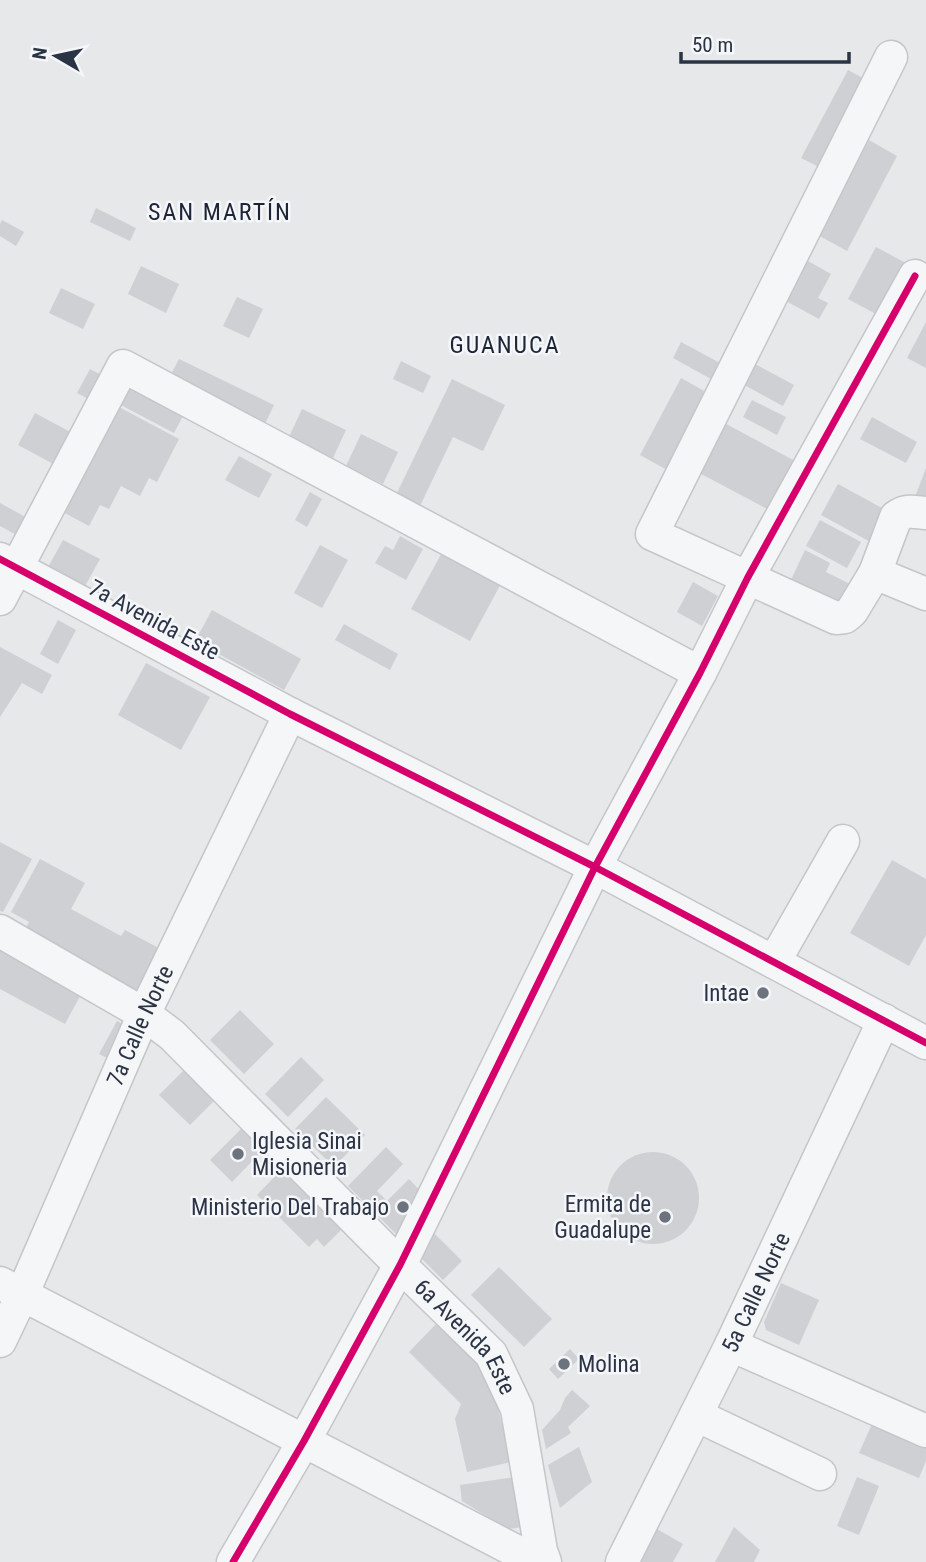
<svg xmlns="http://www.w3.org/2000/svg" width="926" height="1562" viewBox="0 0 926 1562" font-family="'Roboto Condensed',sans-serif">
	<style>
		.building { fill: #ced0d3 }
		.lines { fill: none; stroke-linecap: round; stroke-linejoin: round }
		.minor-casing { stroke: #c4c6c8; stroke-width: 35 }
		.minor { stroke: #f5f6f7; stroke-width: 32 }
		.cycleway-casing { stroke: #f4f6f9; stroke-width: 11 }
		.cycleway { stroke: #d6006c; stroke-width: 7 }
		.poi-dot { fill: #6c737f; stroke: #f4f6f9; stroke-width: 2.5 }
		.labels { text-anchor: middle; dominant-baseline: central; stroke-width: 5; stroke-linejoin: round; paint-order: stroke }
		.street-label { font-size: 23px; fill: #2b3445; stroke: #f4f6f9 }
		.poi-label { font-size: 23px; fill: #2b3445; stroke: #f4f6f9; text-anchor: end }
		.neighbourhood-label { font-size: 24px; letter-spacing: 2px; fill: #1d2536; stroke: #f4f6f9 }
	</style>
	<rect width="100%" height="100%" fill="#e6e8ea"/>
	<g class="building">
		<polygon points="848,70 872,83 825,170 801,158"/>
		<polygon points="869,140 897,156 847,251 818,235"/>
		<polygon points="96,208 136,228 130,241 90,222"/>
		<polygon points="2,220 24,232 16,246 0,236 0,224"/>
		<polygon points="876,247 915,268 887,320 848,299"/>
		<polygon points="808,261 831,274 818,298 828,303 819,319 786,301"/>
		<polygon points="141,266 179,284 166,313 128,294"/>
		<polygon points="61,288 95,304 83,329 49,313"/>
		<polygon points="237,297 263,309 249,338 223,326"/>
		<polygon points="926,322 926,368 907,358"/>
		<polygon points="681,342 720,363 711,379 673,358"/>
		<polygon points="179,359 274,405 264,426 168,380"/>
		<polygon points="401,361 431,376 423,393 393,379"/>
		<polygon points="755,364 794,385 783,406 744,385"/>
		<polygon points="90,369 105,377 92,401 77,393"/>
		<polygon points="681,378 715,397 667,470 640,455"/>
		<polygon points="452,379 505,405 483,451 453,437 420,506 396,495"/>
		<polygon points="127,384 184,414 174,433 117,403"/>
		<polygon points="752,400 786,417 777,435 743,417"/>
		<polygon points="117,406 179,439 157,482 149,478 140,496 121,486 109,509 100,505 89,526 61,511"/>
		<polygon points="302,409 346,430 333,458 289,437"/>
		<polygon points="35,413 76,435 59,467 18,445"/>
		<polygon points="872,417 917,442 906,463 860,439"/>
		<polygon points="715,418 795,461 769,510 688,467"/>
		<polygon points="361,434 398,452 383,484 346,466"/>
		<polygon points="239,456 272,474 259,498 225,480"/>
		<polygon points="926,468 926,501 915,497"/>
		<polygon points="838,484 893,514 876,545 821,515"/>
		<polygon points="310,492 322,499 307,527 295,520"/>
		<polygon points="0,503 31,520 22,538 0,526"/>
		<polygon points="820,520 861,542 847,568 806,546"/>
		<polygon points="400,536 423,549 406,580 375,563 385,546 393,550"/>
		<polygon points="63,540 100,559 84,588 47,569"/>
		<polygon points="320,545 348,560 322,608 294,593"/>
		<polygon points="444,549 503,580 470,641 411,609"/>
		<polygon points="805,550 830,563 826,572 854,586 843,610 789,584"/>
		<polygon points="693,582 718,596 702,626 677,612"/>
		<polygon points="212,610 301,659 284,690 195,641"/>
		<polygon points="58,620 76,630 58,664 40,654"/>
		<polygon points="344,624 398,654 390,670 335,640"/>
		<polygon points="0,647 52,675 42,694 22,683 0,717"/>
		<polygon points="146,663 210,697 181,750 118,715"/>
		<polygon points="0,842 32,859 3,912 0,911"/>
		<polygon points="40,859 85,883 71,909 121,936 125,930 168,953 145,995 25,929 29,922 11,912"/>
		<polygon points="892,860 926,879 926,935 909,966 850,933"/>
		<polygon points="0,941 85,987 65,1024 0,989"/>
		<polygon points="240,1010 274,1044 244,1074 210,1040"/>
		<polygon points="117,1021 131,1028 113,1061 99,1054"/>
		<polygon points="301,1057 324,1080 288,1117 265,1094"/>
		<polygon points="190,1064 221,1094 190,1125 159,1095"/>
		<polygon points="326,1097 365,1135 334,1167 295,1129"/>
		<polygon points="244,1126 266,1147 232,1182 210,1160"/>
		<polygon points="386,1147 403,1164 377,1191 387,1201 409,1179 430,1201 398,1236 348,1186"/>
		<circle cx="653" cy="1198" r="46"/>
		<polygon points="284,1167 345,1226 324,1247 317,1239 309,1247 257,1195"/>
		<polygon points="431,1230 462,1261 443,1280 412,1249"/>
		<polygon points="499,1267 552,1319 524,1347 471,1295"/>
		<polygon points="781,1283 819,1300 799,1345 766,1330 764,1322"/>
		<polygon points="437,1323 490,1375 511,1462 467,1472 455,1419 461,1404 409,1352"/>
		<polygon points="570,1349 579,1359 558,1379 549,1369"/>
		<polygon points="572,1390 590,1406 568,1427 571,1433 546,1449 542,1430 560,1410 565,1398"/>
		<polygon points="876,1415 926,1436 926,1461 919,1478 859,1453"/>
		<polygon points="579,1447 592,1482 560,1508 548,1465"/>
		<polygon points="516,1477 523,1527 507,1529 462,1501 460,1485"/>
		<polygon points="857,1477 879,1486 859,1535 837,1526"/>
		<polygon points="734,1527 760,1550 754,1562 715,1562"/>
		<polygon points="657,1529 683,1544 673,1562 639,1562"/>
	</g>
	<g class="lines">
		<g class="minor-casing">
			<g id="minor">
				<path d="M891,57l-239,477 184,84 9,-1 7,-6 23,-38 21,-56c10,-8 18,-5 30,-4"/>
				<polyline points="0,559 290,714 595,867 926,1043"/>
				<polyline points="875,573 926,594"/>
				<polyline points="0,599 123,366 700,673"/>
				<path id="s1" d="M0,931l144,83 28,21 228,230 91,89 26,55 24,142 4,11"/>
				<polyline points="774,962 843,841"/>
				<polyline points="0,1283 537,1562"/>
				<path id="s2" d="M0,1341l22,-46 122,-281 146,-300"/>
				<polyline points="731,1345 926,1431"/>
				<polyline points="696,1415 820,1474"/>
				<polyline points="233,1562 304,1441 400,1265 595,867 700,673 748,577 915,276"/>
				<path id="s3" d="M622,1562l109,-217 153,-325"/>
			</g>
		</g>
		<use href="#minor" class="minor"/>
		<g class="cycleway-casing">
			<g id="cycleway">
				<polyline points="0,559 290,714 595,867 926,1043"/>
				<polyline points="233,1562 304,1441 400,1265 595,867 700,673 748,577 915,276"/>
			</g>
		</g>
		<use href="#cycleway" class="cycleway"/>
	</g>
	<g class="poi-dot">
		<circle cx="763" cy="993" r="7"/>
		<circle cx="238" cy="1154" r="7"/>
		<circle cx="403" cy="1207" r="7"/>
		<circle cx="665" cy="1217" r="7"/>
		<circle cx="564" cy="1364" r="7"/>
	</g>
	<g class="labels">
		<g class="street-label">
			<text transform="translate(154 620) rotate(28)">7a Avenida Este</text>
			<text stroke="none"><textPath href="#s2" startOffset="345">7a Calle Norte</textPath></text>
			<text stroke="none"><textPath href="#s3" startOffset="301">5a Calle Norte</textPath></text>
			<text stroke="none"><textPath href="#s1" startOffset="623">6a Avenida Este</textPath></text>
		</g>
		<g class="poi-label">
			<text x="749" y="993">Intae</text>
			<text x="252" y="1141" text-anchor="start">Iglesia Sinai<tspan x="252" dy="26">Misioneria</tspan></text>
			<text x="651" y="1204">Ermita de<tspan x="651" dy="26">Guadalupe</tspan></text>
			<text x="389" y="1207">Ministerio Del Trabajo</text>
			<text x="578" y="1364" text-anchor="start">Molina</text>
		</g>
		<g class="neighbourhood-label">
			<text x="220" y="212">SAN MARTÍN</text>
			<text x="505" y="345">GUANUCA</text>
		</g>
	</g>
	<g transform="translate(56 56) rotate(279)" stroke="#f4f6f9" stroke-width="5" paint-order="stroke">
	<path d="M0-5L12 26L0 18L-12 26Z" fill="#2b3445"/>
	<text y="-10" font-size="19" font-weight="bold" text-anchor="middle" fill="#2b3445">N</text>
	</g>
	<path d="M681 52v10h168v-10" fill="none" stroke="#2b3445" stroke-width="3.5"/>
	<text x="692" y="52" font-size="21" fill="#2b3445" stroke="#f4f6f9" stroke-width="5" paint-order="stroke">50 m</text>
</svg>
